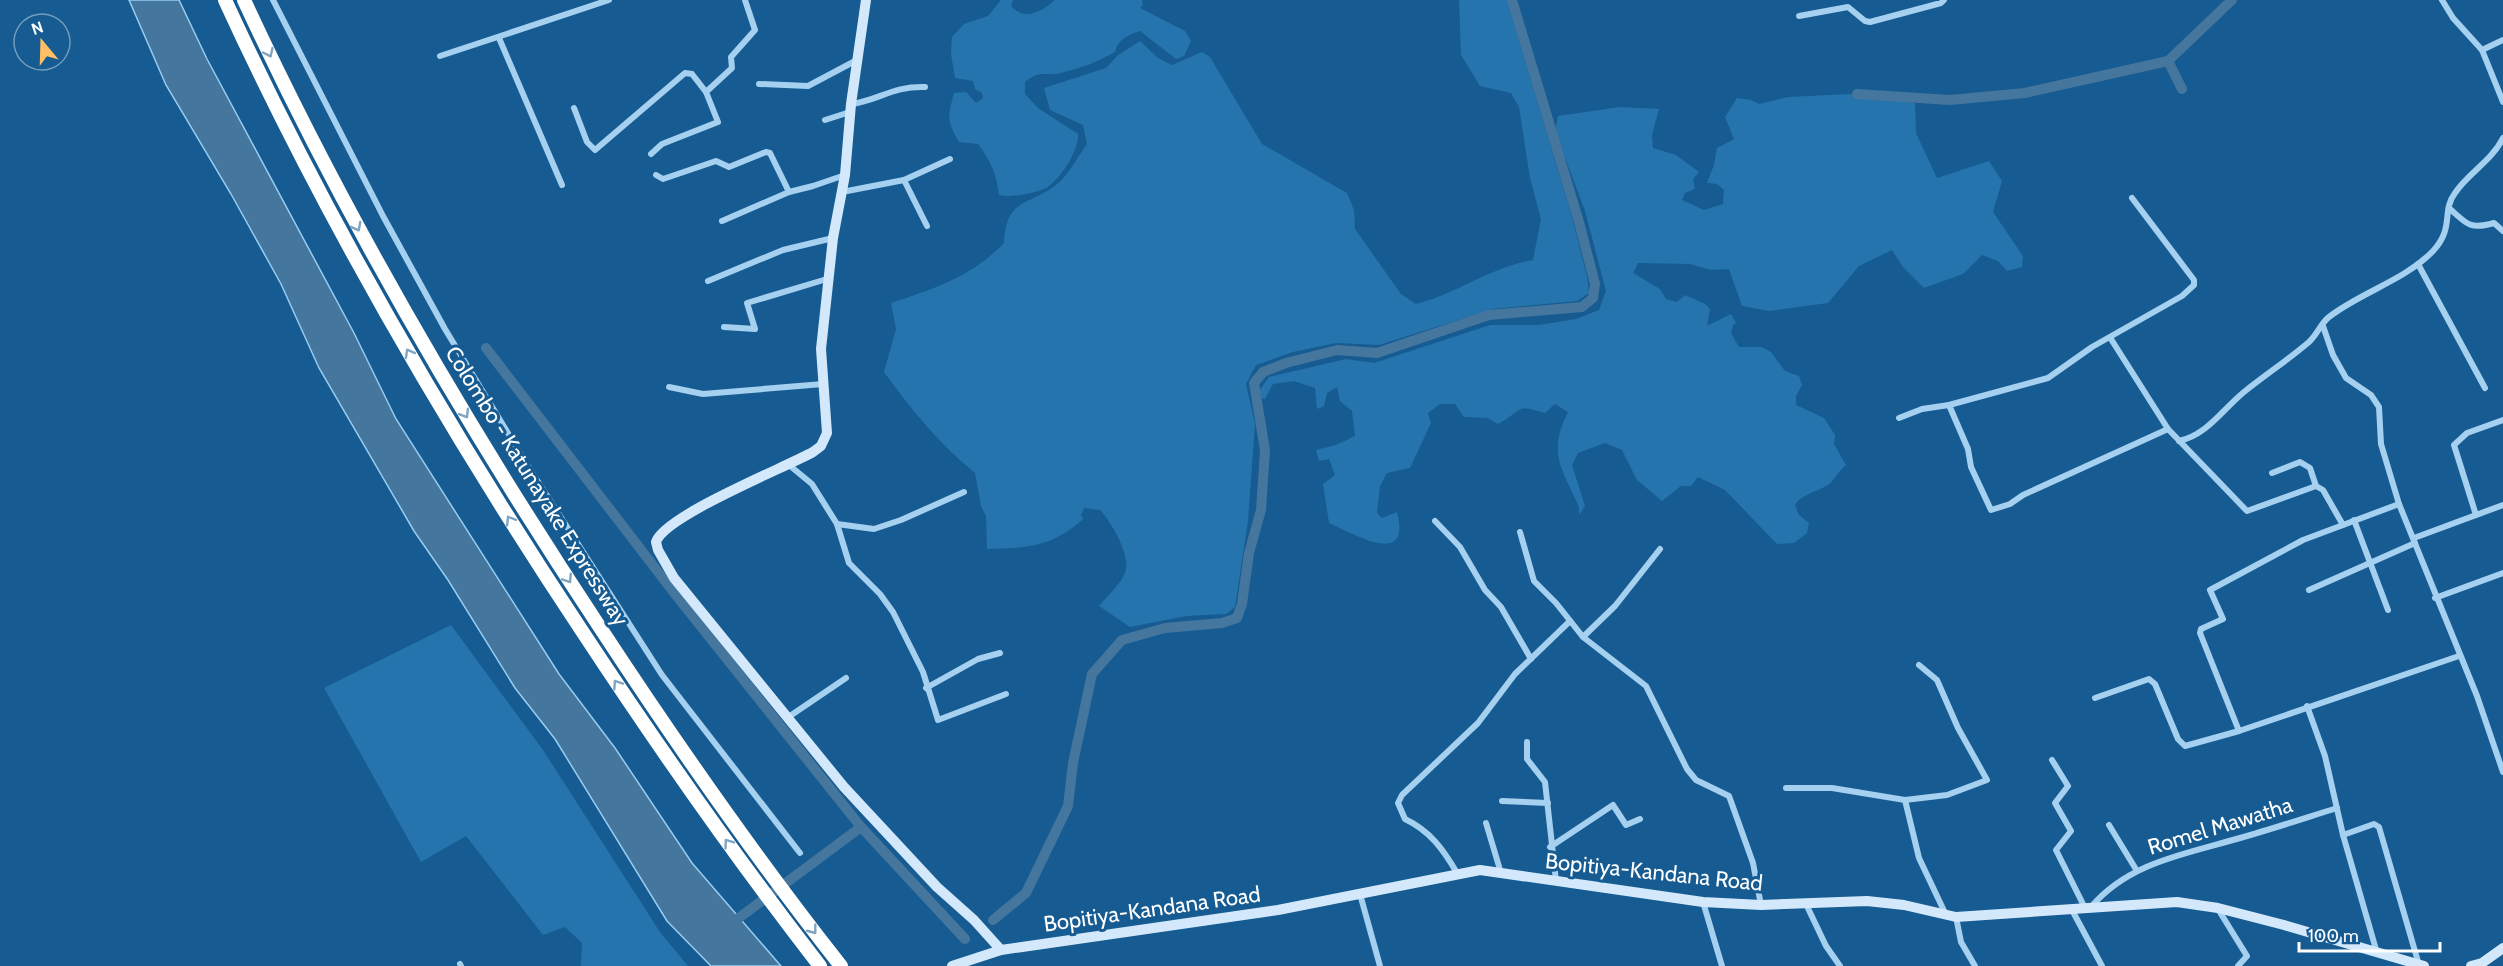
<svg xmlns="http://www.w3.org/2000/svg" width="2503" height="966" viewBox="0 0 2503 966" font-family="Cabin,sans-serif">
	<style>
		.green { fill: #2674ae }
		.water { fill: #45769d; stroke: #97cdf3; stroke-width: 1.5 }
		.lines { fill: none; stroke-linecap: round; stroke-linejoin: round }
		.canal { stroke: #45769d; stroke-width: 10 }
		.street { stroke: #a5d0f0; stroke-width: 6 }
		.secondary { stroke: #d3e9fb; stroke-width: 10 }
		.highway { stroke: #fff; stroke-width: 14 }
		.oneway { stroke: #7fa5c2 }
		.labels { text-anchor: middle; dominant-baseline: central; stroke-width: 6; stroke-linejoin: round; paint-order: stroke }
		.street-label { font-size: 22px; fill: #fff; stroke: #165b91 }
	</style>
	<rect width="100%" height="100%" fill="#165b91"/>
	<g class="green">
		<path d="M1001,0h12l-2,6c14,16 31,5 44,-6h87l1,5 -3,3 45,23 6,10 -7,15 -8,3 -36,-28c-12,4 -22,8 -25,21 -17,10 -35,16 -54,21 -18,4 -19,-4 -36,9v12l13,14 40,26c1,16 -16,42 -29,52 -9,7 -39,12 -50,9 -2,-19 -9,-36 -21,-51l-19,-2c-13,-22 -11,-26 -5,-49l12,-1 10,11 7,-5 -1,-5 -7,-4 -2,-8 -18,-3 -4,-24 1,-17 12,-13 24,-8z"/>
		<path d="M1459,0h48l65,217 15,59 2,17 -12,8 -84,8 -114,36 -43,-2 -43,9 -37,13 -10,19 9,40 -7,97 -13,86 -9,7 -40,2 -56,11 -31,-21c8,-10 21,-21 26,-33 7,-17 -14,-51 -25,-63l-16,-2 -3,7 2,4c-30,28 -57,29 -96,30l-1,-33 -5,-10 -6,-33c-35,-28 -65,-65 -91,-101l12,-43 -5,-26c45,-15 80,-26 113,-60 2,-46 25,-37 52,-58 12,-9 22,-29 31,-41l-4,-19 -33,-15 -6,-22 62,-20 11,-12 23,-15 18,17 14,7 30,-13 8,5 52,87 85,49 7,17 1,19 46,65 15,10c41,-10 75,-37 117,-44l8,-41 -11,-41 -11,-71 -8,-14 -31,-7 -19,-31z"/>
		<path d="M1850,94l65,9 1,30 21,45 52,-17 13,20 -9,31 30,44 -1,11 -15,4 -9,-10 -16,-6 -19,19 -39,14 -21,-21 -11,-17 -33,16 -31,37 -59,8 -27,-5 -13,-37 -18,1 -21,-6 -52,-1 -5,10 27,16 6,10 11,3 8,-7 20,9 5,5 -3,17 24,-12 5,9 -3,2 -2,8 8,14h22l10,5 14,19 14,5 3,9 -6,11v9l28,13 11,17 -1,9 12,21c-7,6 -10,13 -17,19 -11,8 -28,10 -34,21l4,10 10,8 -2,10 -13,10 -17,1 -52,-54 -27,-13 -7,9h-10l-19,15 -25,-21 -15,-30 -17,-7 -27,10 -6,12 13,41 -6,9v-8c-17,-39 -32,-53 -11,-95l-13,-8 -10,9c-32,-10 -22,-2 -47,11l-10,-6 -24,-1 -9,-13h-15l-12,9 3,10 -21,45 -23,5 -7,13 -3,27 5,5 15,-6c15,57 -43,22 -68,11l-6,-39 12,-9 -6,-16 -10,2 -3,-11 20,-5 19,-9 -3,-25 -12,-10 -3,-14 -10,6 -3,13 -7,3 -2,-21 -21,-7 -21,3 -8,15 -5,-1 -1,-7 10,-14 77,-18 28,4 116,-38h49l37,-6 23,-9 7,-19 -21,-80 -30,-80 3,-15 62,-9 39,2 -7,26 1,13 23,7 23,17 -6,7 2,10 -10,4 -3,7 22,10 19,-6 1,-14 -7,-6 -10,-1 7,-18 3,-17 17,-9 -9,-22 12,-19 14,2 8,4 29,-7z"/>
		<polygon points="451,625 543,750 660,932 688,966 581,966 582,943 565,927 543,935 466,836 421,862 324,688"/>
	</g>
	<polygon class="water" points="129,0 179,0 207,59 354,333 396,419 559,674 615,748 692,863 781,966 711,966 667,921 555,739 515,688 448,580 414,531 319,368 281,284 231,194 166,85"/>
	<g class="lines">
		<g class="canal">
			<polyline points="2182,89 2168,61 2232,0"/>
			<polyline points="1857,94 1950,100 2025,93 2168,61"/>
			<polyline points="486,348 675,594 861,827 965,939"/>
			<polyline points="993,920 1026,893 1068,806 1073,763 1092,674 1122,640 1165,628 1222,623 1237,618 1242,604 1249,553 1261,510 1265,450 1254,383 1263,372 1286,363 1337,350 1377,353 1489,315 1582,307 1593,298 1595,284 1579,222 1512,0"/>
			<polyline points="728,926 861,827"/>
		</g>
		<g class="street">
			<polyline points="273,0 383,216 445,329 526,463 662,675 800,853"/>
			<polyline points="2442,0 2453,18 2482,50 2503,102"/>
			<polyline points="1799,16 1848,7 1865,21 1870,22 1941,3 1944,0"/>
			<polyline points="499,38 562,185"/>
			<polyline points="2482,50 2503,40"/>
			<polyline points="440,56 609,0"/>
			<polyline points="759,84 808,86 857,60"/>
			<path d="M851,104c29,-4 41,-18 74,-17"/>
			<polyline points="574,108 587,142 595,150 685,73 692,74 706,92 732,68 731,57 755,30 745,0"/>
			<polyline points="825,120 850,112"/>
			<polyline points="651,154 662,144 718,122 706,92"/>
			<polyline points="656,175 663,179 716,161 729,167 766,152 770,153 789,192 813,186 845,175"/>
			<polyline points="904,180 950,159"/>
			<polyline points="842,192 904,180 927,226"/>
			<path d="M2449,208c18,16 20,22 45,15l9,8"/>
			<polyline points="722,221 789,192"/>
			<polyline points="2418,264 2485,388"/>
			<polyline points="708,281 783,250 833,238"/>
			<polyline points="2323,326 2333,355 2346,378 2371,395 2379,407 2381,444 2399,504 2477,696 2503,772"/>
			<polyline points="724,327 755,329 747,303 827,279"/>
			<polyline points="2111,339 2168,429 2247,511 2316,486 2323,490 2343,525"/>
			<polyline points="669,387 703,394 823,384"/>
			<polyline points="1949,405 1968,449 1971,467 1991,510 2010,504 2023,495 2168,429"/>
			<polyline points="1899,418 1922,409 1949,405 2048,378 2092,347 2182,296 2194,285 2194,280 2132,198"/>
			<path d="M2179,441c28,-6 43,-31 65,-49 21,-17 44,-32 65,-50 8,-7 12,-19 20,-25 32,-25 75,-36 104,-66 22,-24 8,-39 22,-58 14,-21 36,-31 48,-55"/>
			<polyline points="789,465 812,484 837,524 849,563 880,594 893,612 923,672 938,720 1006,694"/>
			<polyline points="2272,473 2300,462 2310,468 2316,486"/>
			<polyline points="2476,515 2454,445 2467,433 2503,420"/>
			<polyline points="2354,520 2388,610"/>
			<polyline points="1435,521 1460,547 1485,590 1501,607 1531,659"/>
			<polyline points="837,524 874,529 901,520 964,492"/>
			<polyline points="1520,532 1534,581 1556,603 1583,637 1646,686 1687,769 1696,780 1729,796 1753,863 1761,905"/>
			<polyline points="2414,538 2503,505"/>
			<polyline points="2309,590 2415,543"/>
			<polyline points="2435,598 2503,573"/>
			<polyline points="1583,637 1615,606 1660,549"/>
			<polyline points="926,688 978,659 1000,653"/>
			<polyline points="2095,698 2149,679 2155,684 2178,739 2185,746 2239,731 2459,656"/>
			<polyline points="2307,706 2325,756 2343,835 2377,953"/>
			<polyline points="787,718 846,678"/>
			<polyline points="2239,731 2200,633 2201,629 2223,619 2210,590 2303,540 2399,504"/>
			<polyline points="1527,742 1527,759 1545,782 1556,881"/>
			<polyline points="2052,760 2068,786 2055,803 2071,831 2056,850 2085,908"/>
			<polyline points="1786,788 1832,788 1905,800 1947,795 1987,780 1958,728 1937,680 1919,665"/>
			<polyline points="1905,800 1919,858 1946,915"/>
			<polyline points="1502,801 1548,803"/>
			<polyline points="1486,823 1501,873"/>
			<polyline points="2109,825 2137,871"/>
			<polyline points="2343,835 2374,824 2379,827 2419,965"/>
			<polyline points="1550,847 1613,805 1626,825 1640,819"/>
			<path d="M1457,873c-14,-24 -27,-42 -52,-54l-7,-16 4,-8 76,-72 37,-49 55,-53"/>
			<polyline points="1360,894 1380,966"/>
			<polyline points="1703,902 1722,966"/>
			<polyline points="1806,904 1826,946 1840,966"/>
			<path d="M2091,907c38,-45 95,-53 149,-69 32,-9 65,-20 97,-30"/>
			<polyline points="2218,909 2247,956 2238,966"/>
			<polyline points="2072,910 2102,966"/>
			<polyline points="1956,917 1961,942 1975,966"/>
			<polyline points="460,964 461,966"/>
		</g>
		<g class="secondary">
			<path d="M866,0l-15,104 -6,71 -12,63 -12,111 6,84 -6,13 -8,6c-29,16 -149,64 -157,90l2,8 16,28 170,209 93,100 37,33 27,30"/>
			<polyline points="952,966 1001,950 1278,910 1480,870 1703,902 1761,905 1867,901 1904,905 1956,917 2177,902 2218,908 2284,925 2424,966"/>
			<polyline points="2471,966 2482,963 2503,948"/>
		</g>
		<g class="highway">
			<path d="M225,0c101,220 223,429 357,631 75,114 154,227 238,335"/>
			<path d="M244,0c101,218 222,425 355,626 76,116 156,231 242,340"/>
		</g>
	</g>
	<defs><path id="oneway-chevron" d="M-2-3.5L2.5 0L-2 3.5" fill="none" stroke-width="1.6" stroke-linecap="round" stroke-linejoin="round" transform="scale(1.5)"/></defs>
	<g class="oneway">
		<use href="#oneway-chevron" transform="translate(269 53) rotate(65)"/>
		<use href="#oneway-chevron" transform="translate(357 227) rotate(62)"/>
		<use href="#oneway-chevron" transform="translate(409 353) rotate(-119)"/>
		<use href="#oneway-chevron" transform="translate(465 414) rotate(59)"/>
		<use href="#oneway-chevron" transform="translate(510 520) rotate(-122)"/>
		<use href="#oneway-chevron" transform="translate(568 579) rotate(57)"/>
		<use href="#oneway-chevron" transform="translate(617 684) rotate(-124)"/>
		<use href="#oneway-chevron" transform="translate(728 843) rotate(-126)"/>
		<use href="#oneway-chevron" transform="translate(813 930) rotate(53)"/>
	</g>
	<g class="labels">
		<g class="street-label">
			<text transform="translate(537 486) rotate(58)">Colombo - Katunayake Expressway</text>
			<text transform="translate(2220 826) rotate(-17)">Romel Mawatha</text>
			<text transform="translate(1654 872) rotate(6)">Bopitiya-Kandana Road</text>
			<text transform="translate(1152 909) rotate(-8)">Bopitiya-Kandana Road</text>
		</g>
	</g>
	<g transform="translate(42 42) rotate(341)"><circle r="28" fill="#165b91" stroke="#739dbd" stroke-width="1.5"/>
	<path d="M0-4.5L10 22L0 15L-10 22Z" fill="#ffbf64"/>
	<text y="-9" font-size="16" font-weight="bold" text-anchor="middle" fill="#ffffff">N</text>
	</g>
	<path d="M2299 942v9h141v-9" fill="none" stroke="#ffffff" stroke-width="3"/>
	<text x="2308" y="942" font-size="18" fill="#ffffff" stroke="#165b91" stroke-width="4.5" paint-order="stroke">100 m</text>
</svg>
